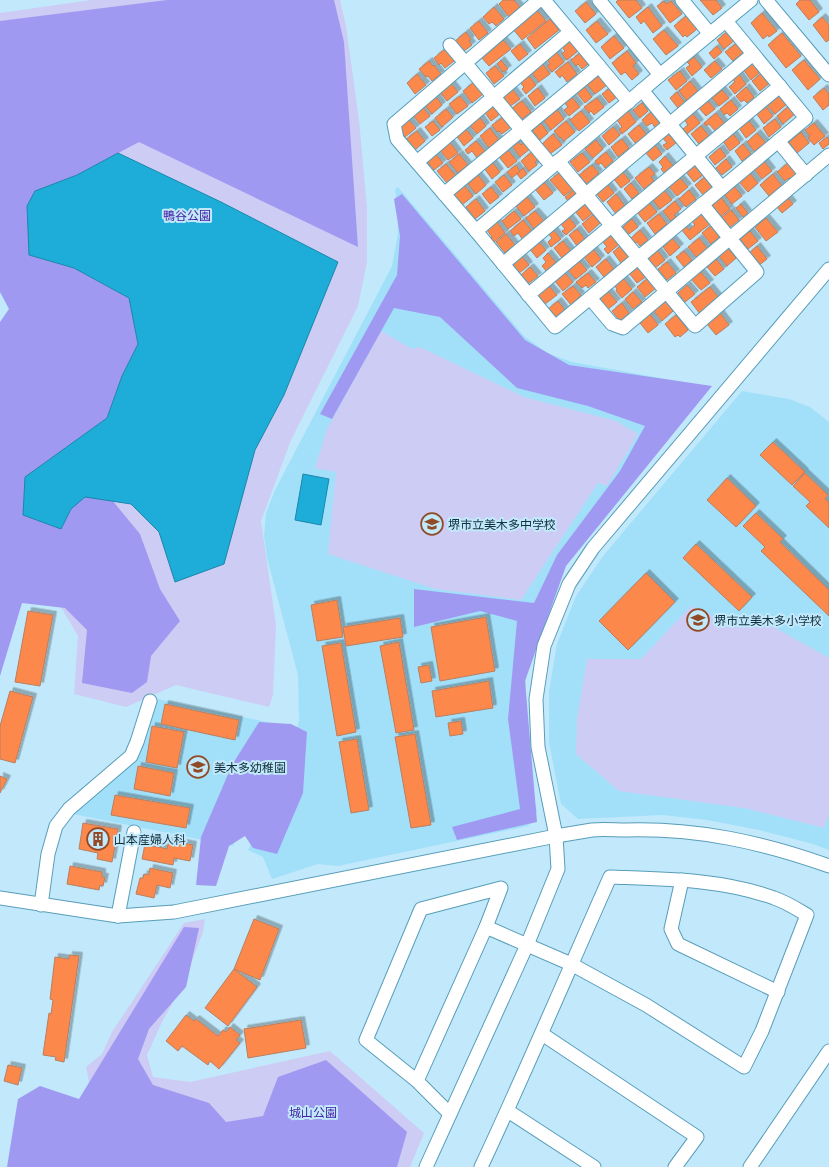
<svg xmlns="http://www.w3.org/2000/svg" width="829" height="1167" viewBox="0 0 829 1167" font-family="Manrope,'Noto Sans JP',sans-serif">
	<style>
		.built { fill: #a2e0fa }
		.green { fill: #cdccf4 }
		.forest { fill: #a099f2 }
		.water { fill: #1eacd9; stroke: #1b87aa }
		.building { fill: #fc884b; stroke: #b77f63; filter: url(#shadow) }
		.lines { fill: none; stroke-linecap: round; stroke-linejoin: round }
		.minor-casing { stroke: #589db9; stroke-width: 15 }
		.minor { stroke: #fff; stroke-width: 13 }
		.labels { text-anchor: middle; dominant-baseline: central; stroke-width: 4; stroke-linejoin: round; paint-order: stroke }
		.park-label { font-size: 12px; fill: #4420a1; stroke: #c1e9fb }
		.poi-label { font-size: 12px; fill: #13303c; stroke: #c1e9fb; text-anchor: start }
	</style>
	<defs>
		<filter id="shadow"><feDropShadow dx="3.5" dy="-3.5" stdDeviation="0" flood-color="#0004"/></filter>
	</defs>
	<rect width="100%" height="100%" fill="#c1e9fb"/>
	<g class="built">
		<polygon points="398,187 524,336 547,353 572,362 710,387 562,568 527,665 523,733 537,812 528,826 338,866 318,864 272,879 263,857 248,850 286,773 299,721 298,675 267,558 264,536 266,513 275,490 392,266 398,233 397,203 395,189"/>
		<polygon points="742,391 789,399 810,407 829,422 829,850 813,844 759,830 707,820 663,815 578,819 561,804 549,742 549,691 557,644 576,596 603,556"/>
		<polygon points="157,699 281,725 272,761 233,846 73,814 122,773 135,760 142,745"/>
	</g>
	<g class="green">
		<polygon points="91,0 340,0 346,26 359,120 367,208 367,262 358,306 291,440 261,521 276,625 273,695 269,707 176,685 126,707 74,694 78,636 61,607 0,516 0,352 14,303 0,196 0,13"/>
		<polygon points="381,331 412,349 420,347 524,397 616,421 638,434 607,486 598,483 521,600 435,589 328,554 336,472 315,468 327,429"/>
		<polygon points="691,606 740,628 758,618 829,658 829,814 824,828 744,808 619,791 576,754 577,718 587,659 641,659"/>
		<polygon points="205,919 203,932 183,984 162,1022 147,1055 153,1077 190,1082 330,1051 424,1133 410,1167 117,1167 96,1117 86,1067 102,1054 112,1032 184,923"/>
	</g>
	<g class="forest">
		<polygon points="167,0 334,0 344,42 358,247 139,142 77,175 35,191 29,255 74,268 129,298 138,344 122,376 107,418 25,477 61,529 71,509 85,496 112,500 140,534 160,589 180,621 151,656 147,682 132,693 82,683 87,630 65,608 22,603 0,676 0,322 9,309 0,292 0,21"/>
		<polygon points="402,194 525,340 569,365 712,386 566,566 525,681 537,822 457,840 452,827 520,809 508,719 517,621 480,611 414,627 414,589 534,603 557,555 620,471 645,426 588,406 517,388 440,317 394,308 332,419 320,414 397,275 400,236 394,199"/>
		<polygon points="259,722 291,724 307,732 303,793 277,854 253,848 245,836 229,846 216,886 196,885 201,837 232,765"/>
		<polygon points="184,927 199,928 186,987 149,1029 138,1059 153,1085 209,1103 226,1122 263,1116 278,1077 326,1060 407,1132 397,1167 7,1167 18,1099 40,1086 79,1099"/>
	</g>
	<g class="water">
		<polygon points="118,153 221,202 338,262 284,395 255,450 224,564 175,582 159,532 131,504 85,497 71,509 61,529 23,515 25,477 107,418 122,376 138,344 129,298 74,268 29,255 27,206 35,191 77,175"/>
		<polygon points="303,474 329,479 321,525 295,520"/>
	</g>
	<g class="building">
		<polygon points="503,0 514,0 520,7 509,17 499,4"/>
		<polygon points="618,0 636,0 642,8 629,18 616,2"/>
		<polygon points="700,0 716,0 722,8 713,15"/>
		<polygon points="800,0 810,0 819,12 809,20 796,4"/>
		<polygon points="664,1 666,4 671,1 682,14 670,23 657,6"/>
		<polygon points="586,2 596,14 585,23 575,11"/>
		<polygon points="494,7 504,19 496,26 492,22 489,24 483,17"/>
		<polygon points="648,7 662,26 653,33 644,21 641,24 636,17"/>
		<polygon points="537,10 546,21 522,40 513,29"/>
		<polygon points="762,13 777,31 769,37 768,35 763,39 751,23"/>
		<polygon points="686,16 697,29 687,37 685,35 683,37 674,26"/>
		<polygon points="822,17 829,25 829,40 826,42 813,25"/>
		<polygon points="550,19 559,30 535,49 527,38"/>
		<polygon points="479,21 488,33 479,40 470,28"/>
		<polygon points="597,21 608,34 596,43 586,30"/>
		<polygon points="664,30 678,46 666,55 653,39"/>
		<polygon points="728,31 735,40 724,49 717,40"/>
		<polygon points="466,32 471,39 469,41 472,45 464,51 455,41"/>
		<polygon points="782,33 801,56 786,68 768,45"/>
		<polygon points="614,36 624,48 610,59 601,47"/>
		<polygon points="570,39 579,50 567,60 562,54 565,51 561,46"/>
		<polygon points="503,40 511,49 489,66 481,57"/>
		<polygon points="737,43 744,52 733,61 725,52"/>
		<polygon points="520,44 528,54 519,61 511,51"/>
		<polygon points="717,46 722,52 714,59 709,53"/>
		<polygon points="445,49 454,58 454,61 445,68 441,63 439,65 434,58"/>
		<polygon points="555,50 564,62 552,72 547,66 550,64 546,58"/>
		<polygon points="627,51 636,63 633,66 639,74 632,80 625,72 621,75 612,63"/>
		<polygon points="580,53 588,64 582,69 578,64 576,66 571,60"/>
		<polygon points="694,57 702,67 692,76 686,68 690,65 687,62"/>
		<polygon points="501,60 508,69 503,72 497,64"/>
		<polygon points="804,60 820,79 808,90 792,70"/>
		<polygon points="429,61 433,66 434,65 441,74 432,81 428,76 426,77 419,69"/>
		<polygon points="715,61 722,69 711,78 704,70"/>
		<polygon points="568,62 577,74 567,82 562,75 560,78 555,72"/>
		<polygon points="752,62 760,72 751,80 743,69"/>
		<polygon points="542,63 550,74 539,82 531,72"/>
		<polygon points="495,66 504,76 494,84 486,73"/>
		<polygon points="680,71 687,81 676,90 668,80"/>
		<polygon points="763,72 771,82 760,91 752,81"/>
		<polygon points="527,73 536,85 526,94 522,89 524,87 518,80"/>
		<polygon points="738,73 746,84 735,94 729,87 735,82 732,78"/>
		<polygon points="417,74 426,85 415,94 407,83"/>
		<polygon points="598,74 607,85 595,94 586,83"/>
		<polygon points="690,81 698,91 687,101 679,91"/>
		<polygon points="450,82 458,92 447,101 439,91"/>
		<polygon points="474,82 483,94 472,103 463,91"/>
		<polygon points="584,86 592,97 585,103 576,92"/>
		<polygon points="611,87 618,96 609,103 602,94"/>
		<polygon points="746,87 754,97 747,103 744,100 741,102 736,96"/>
		<polygon points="538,88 545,98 535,106 528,96"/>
		<polygon points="824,88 829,94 829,105 823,110 813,97"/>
		<polygon points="512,89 520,99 509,107 501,97"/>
		<polygon points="722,90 729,98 719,106 712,98"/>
		<polygon points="677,92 685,103 678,108 670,98"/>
		<polygon points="781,94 788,103 775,114 767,105"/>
		<polygon points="435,95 442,105 432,114 424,104"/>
		<polygon points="460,96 468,106 457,114 449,104"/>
		<polygon points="571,96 580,107 569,116 564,110 568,107 564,102"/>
		<polygon points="597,98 604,107 594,115 591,111 589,113 584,107"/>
		<polygon points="707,100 715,109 706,116 698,107"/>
		<polygon points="731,100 738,109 730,116 727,113 724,115 720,109"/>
		<polygon points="522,101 531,112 521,120 512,108"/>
		<polygon points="642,103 648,111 640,118 633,110"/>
		<polygon points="491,104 500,114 491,121 483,110"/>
		<polygon points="421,105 430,116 420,124 411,113"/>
		<polygon points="765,105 773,116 764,124 756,113"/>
		<polygon points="790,105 796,113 783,124 777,116"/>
		<polygon points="556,108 564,119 551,130 543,119"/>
		<polygon points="446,109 453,117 442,127 435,118"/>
		<polygon points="581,111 590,122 579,131 570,120"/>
		<polygon points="628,111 636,122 622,134 619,130 622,127 617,120"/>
		<polygon points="652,111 662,124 656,129 652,123 647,126 642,120"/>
		<polygon points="692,113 700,123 687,134 683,129 688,125 684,119"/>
		<polygon points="716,113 725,124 716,132 709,124 706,126 704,123"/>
		<polygon points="478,115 486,126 477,134 468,123"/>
		<polygon points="503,117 511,127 502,134 499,131 497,132 492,125"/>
		<polygon points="775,119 781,127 769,137 763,128"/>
		<polygon points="409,120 416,128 405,137 398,128"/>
		<polygon points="748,120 756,130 746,138 739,128"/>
		<polygon points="433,121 440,130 432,136 425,127"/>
		<polygon points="566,121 575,132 564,141 561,137 560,138 554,131"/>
		<polygon points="541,123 548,133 540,140 532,130"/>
		<polygon points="814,123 825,136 814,145 808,138 810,136 805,130"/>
		<polygon points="639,125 647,135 636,144 628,134"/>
		<polygon points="701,126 709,136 699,144 691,134"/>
		<polygon points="464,127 473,138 464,146 455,134"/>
		<polygon points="613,127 620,135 609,145 602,136"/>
		<polygon points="490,128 499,140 489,148 480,136"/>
		<polygon points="417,131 425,141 415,150 406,139"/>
		<polygon points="668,131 677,142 667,150 663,145 667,143 661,136"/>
		<polygon points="732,132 740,143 730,151 722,140"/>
		<polygon points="801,132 809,143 797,153 789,142"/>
		<polygon points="757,133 766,143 755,152 747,142"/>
		<polygon points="553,134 562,145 550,154 542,144"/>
		<polygon points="827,137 829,140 829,144 823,149 819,143"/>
		<polygon points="622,139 629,148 618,157 611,147"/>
		<polygon points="596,140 603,149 593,158 585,149"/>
		<polygon points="449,141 458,153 448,160 439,149"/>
		<polygon points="476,141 485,151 477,158 472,151 468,154 465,150"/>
		<polygon points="518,141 521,145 526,141 531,148 520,157 512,146"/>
		<polygon points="653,143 662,154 653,161 644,151"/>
		<polygon points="743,144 751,154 742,161 735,151"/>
		<polygon points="720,148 726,156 715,165 709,157"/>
		<polygon points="508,150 517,161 508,168 499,157"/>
		<polygon points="534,150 540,157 535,162 537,165 529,171 521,161"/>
		<polygon points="606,152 613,161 605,168 601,163 598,165 595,161"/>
		<polygon points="435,153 443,163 434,170 426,160"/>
		<polygon points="582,153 590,162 578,172 570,162"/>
		<polygon points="459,154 468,165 458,173 449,162"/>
		<polygon points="665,156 674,167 665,174 661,169 663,167 659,162"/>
		<polygon points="726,159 732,167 722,175 716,168"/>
		<polygon points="764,161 772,171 762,179 754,169"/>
		<polygon points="492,162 500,172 492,179 484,168"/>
		<polygon points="789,162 798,173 790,180 789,178 785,181 777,172"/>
		<polygon points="446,164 456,176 447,183 437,171"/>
		<polygon points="516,165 520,171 512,178 507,172"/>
		<polygon points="592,165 599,173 586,184 579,175"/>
		<polygon points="695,165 703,175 694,182 686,172"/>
		<polygon points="649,167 655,174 651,177 654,181 644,189 635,178"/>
		<polygon points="523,168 527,174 521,179 517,174"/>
		<polygon points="622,171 630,181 621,188 613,178"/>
		<polygon points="559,173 573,189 564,196 550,180"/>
		<polygon points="750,173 758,183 748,192 739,182"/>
		<polygon points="773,174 782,186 769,196 760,185"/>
		<polygon points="478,175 486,185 476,194 468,184"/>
		<polygon points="504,175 512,185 503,192 495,182"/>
		<polygon points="706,176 714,187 704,196 695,185"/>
		<polygon points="680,178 688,187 677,196 669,187"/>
		<polygon points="544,182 553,193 544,200 535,189"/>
		<polygon points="631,183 639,193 632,199 624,189"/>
		<polygon points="607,184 614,193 603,202 596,193"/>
		<polygon points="464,185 473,196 462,205 453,194"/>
		<polygon points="734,186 742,196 732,204 724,194"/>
		<polygon points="491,187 499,197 490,204 482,194"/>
		<polygon points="574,190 576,194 568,201 565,197"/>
		<polygon points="664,190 672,200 660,209 652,199"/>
		<polygon points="689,190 696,199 686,207 679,199"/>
		<polygon points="616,194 625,206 616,214 607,202"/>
		<polygon points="720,196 730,209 719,218 708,205"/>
		<polygon points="527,197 535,207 524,216 516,206"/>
		<polygon points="788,198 793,204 782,213 777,207"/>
		<polygon points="476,199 485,211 475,219 466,207"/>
		<polygon points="675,201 681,209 674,215 676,217 671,221 663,211"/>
		<polygon points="584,202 593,213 583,221 574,210"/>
		<polygon points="649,203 657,212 645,222 637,212"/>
		<polygon points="741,204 748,213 743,217 736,208"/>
		<polygon points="731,210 739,220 729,228 721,218"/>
		<polygon points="514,211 521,219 508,229 502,221"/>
		<polygon points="535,211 544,221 534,229 526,218"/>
		<polygon points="702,212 711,223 690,240 681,229 685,225 689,230 695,225 691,220"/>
		<polygon points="659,214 667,224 655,234 647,223"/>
		<polygon points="593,215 600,223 589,233 582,224"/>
		<polygon points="568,216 576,226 566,235 562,231 565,229 560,223"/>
		<polygon points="766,218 778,232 766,241 755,227"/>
		<polygon points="632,219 638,227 629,234 623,227"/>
		<polygon points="523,220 533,232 523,240 518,233 514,236 510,231"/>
		<polygon points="497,222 505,233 493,243 490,239 492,237 487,230"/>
		<polygon points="713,224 722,235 711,244 702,233"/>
		<polygon points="552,228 561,239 551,247 548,242 552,238 547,232"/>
		<polygon points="577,229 585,239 577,246 569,235"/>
		<polygon points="640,230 648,240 640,246 637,242 634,244 630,239"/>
		<polygon points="750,231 758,241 748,249 740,239"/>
		<polygon points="612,233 620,243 608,254 604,249 607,247 602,241"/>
		<polygon points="506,234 515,245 505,253 496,242"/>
		<polygon points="670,236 680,247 670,256 663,247 667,244 665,241"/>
		<polygon points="699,238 708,249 697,258 688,247"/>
		<polygon points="538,241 546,250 537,258 529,248"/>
		<polygon points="563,241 571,251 562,258 554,248"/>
		<polygon points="623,244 628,250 625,253 629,257 621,263 613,252"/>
		<polygon points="757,246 767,259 758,266 748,254"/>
		<polygon points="728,248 736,258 727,266 719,256"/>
		<polygon points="593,249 601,259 592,267 584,257"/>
		<polygon points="657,250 665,260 655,268 647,258"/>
		<polygon points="684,251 692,260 684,267 676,257"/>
		<polygon points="548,253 557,264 547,272 542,266 546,262 543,258"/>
		<polygon points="521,255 529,265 518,274 512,266 515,263 513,261"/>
		<polygon points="606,259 614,269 604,277 596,267"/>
		<polygon points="716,259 724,269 715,276 707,267"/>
		<polygon points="578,260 587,270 576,279 567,269"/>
		<polygon points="667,262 676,273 667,280 658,269"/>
		<polygon points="638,265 647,276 637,283 629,273"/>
		<polygon points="530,267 538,276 528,284 521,275"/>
		<polygon points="700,271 710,283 701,290 690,278"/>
		<polygon points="564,272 573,282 563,291 554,280"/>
		<polygon points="588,273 596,282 588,288 586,285 582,288 576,282"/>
		<polygon points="623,278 632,289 622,298 616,291 617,289 614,285"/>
		<polygon points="648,278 656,288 645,297 637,287"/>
		<polygon points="548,285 557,295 545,304 537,294"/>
		<polygon points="687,285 695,294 685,302 678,293"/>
		<polygon points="573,286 581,295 571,305 562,294"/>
		<polygon points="710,287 719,298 700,314 691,302"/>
		<polygon points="607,290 617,302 607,310 601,302 602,301 598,297"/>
		<polygon points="633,292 642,302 633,309 625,299"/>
		<polygon points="665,300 673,311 662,321 653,310"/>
		<polygon points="558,301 565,310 555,318 548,309"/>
		<polygon points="622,303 629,313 620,321 612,311"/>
		<polygon points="720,313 729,325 716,335 707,324"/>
		<polygon points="650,314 658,325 648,333 640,323"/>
		<polygon points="676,315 688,330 680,337 678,335 675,337 665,324"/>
		<polygon points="773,442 805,472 792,485 760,455"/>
		<polygon points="805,473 828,495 825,499 829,502 829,528 806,506 810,502 793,486"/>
		<polygon points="727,478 756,506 736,527 707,500"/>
		<polygon points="756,513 783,539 780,542 829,590 829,616 761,551 765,547 743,526"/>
		<polygon points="696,544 752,597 739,611 683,558"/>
		<polygon points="646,573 675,602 628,650 599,621"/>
		<polygon points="337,600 343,637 317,641 311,605"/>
		<polygon points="28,611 53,615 40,686 15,682"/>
		<polygon points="486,617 495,671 440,681 431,627"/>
		<polygon points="400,618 403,637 346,646 343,627"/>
		<polygon points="399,642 414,730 396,733 380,646"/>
		<polygon points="341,643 356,732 337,736 322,646"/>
		<polygon points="429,665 432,681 421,683 418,667"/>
		<polygon points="489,681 493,708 436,717 432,691"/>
		<polygon points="10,691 33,697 15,763 0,759 0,726"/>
		<polygon points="165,704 239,720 235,740 161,724"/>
		<polygon points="461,721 463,734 450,736 448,723"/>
		<polygon points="152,726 184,732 177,768 146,762"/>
		<polygon points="415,734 431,825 411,828 395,737"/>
		<polygon points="357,739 369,810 351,813 339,742"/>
		<polygon points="138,766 174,773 170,796 134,789"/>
		<polygon points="0,776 7,779 0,793"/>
		<polygon points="115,795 190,808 186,828 111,815"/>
		<polygon points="83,823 118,829 112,862 97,859 98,853 79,849"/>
		<polygon points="169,840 193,845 190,861 174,858 173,865 142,859 145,844 167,849"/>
		<polygon points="70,866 102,872 102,877 105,877 103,886 100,885 99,890 67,884"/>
		<polygon points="150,868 173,873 170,888 157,885 154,898 136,894 140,878 143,878 144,874 149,875"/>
		<polygon points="254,919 279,929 260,980 234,969"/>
		<polygon points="69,955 79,956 64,1062 55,1060 56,1057 43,1055 49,1013 51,1014 53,1000 50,999 55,957 69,959"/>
		<polygon points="234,969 257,987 228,1026 205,1008"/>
		<polygon points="186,1015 194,1021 196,1019 218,1036 223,1030 226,1032 230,1027 240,1035 236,1040 240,1043 219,1069 210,1061 208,1065 182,1046 178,1051 166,1041"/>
		<polygon points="301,1020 306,1048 248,1058 244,1029"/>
		<polygon points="8,1065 22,1068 18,1085 4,1081"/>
	</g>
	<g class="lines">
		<g class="minor-casing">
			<g id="minor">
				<polyline points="539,0 394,124 397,139 476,231 555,327 806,118 726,21"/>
				<polyline points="544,0 629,102"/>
				<polyline points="599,0 660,75"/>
				<polyline points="682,0 710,34"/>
				<polyline points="766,0 829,75"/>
				<polyline points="450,45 552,166"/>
				<polyline points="642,90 722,188"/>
				<polyline points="778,141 806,175"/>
				<polyline points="558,161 695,326 757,272 702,204"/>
				<polyline points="417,162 570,32"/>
				<polyline points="444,194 599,66"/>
				<polyline points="476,231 660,75 751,0"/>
				<polyline points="503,264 753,54"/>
				<polyline points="528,295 780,86"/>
				<polyline points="590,298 612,324 623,328 829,155"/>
				<polyline points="682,880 671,929 678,944 778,992"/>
				<path d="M0,898l118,18 56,-4 382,-76c12,-2 24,-4 36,-6 11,-1 23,0 34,0 71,-2 136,12 203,36"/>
				<polyline points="41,905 48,854 56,826 69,809 131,756 137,742 150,701"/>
				<polyline points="118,916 134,832"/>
				<polyline points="542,1034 697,1137 675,1167"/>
				<polyline points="417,1081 486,927 501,888 421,909 366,1040 417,1081 450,1114"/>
				<polyline points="508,1111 594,1167"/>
				<polyline points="426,1167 527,945 558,869 556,836 538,747 536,699 544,646 569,584 593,548 829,269"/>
				<path d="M481,1167c45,-96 86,-193 129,-290 55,2 112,2 164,21 12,4 23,11 33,17l-45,116 -18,36 -98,-62 -75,-41 -85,-37"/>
				<polyline points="750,1167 829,1051"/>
			</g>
		</g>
		<use href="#minor" class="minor"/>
	</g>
	<defs>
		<g id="school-ring" transform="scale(1.15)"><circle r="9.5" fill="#c1e9fb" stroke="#914a25" stroke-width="1.5"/><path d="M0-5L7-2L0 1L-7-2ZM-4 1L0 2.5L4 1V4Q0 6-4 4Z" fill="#914a25"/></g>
		<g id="building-ring" transform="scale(1.15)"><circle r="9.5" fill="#c1e9fb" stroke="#914a25" stroke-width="1.5"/><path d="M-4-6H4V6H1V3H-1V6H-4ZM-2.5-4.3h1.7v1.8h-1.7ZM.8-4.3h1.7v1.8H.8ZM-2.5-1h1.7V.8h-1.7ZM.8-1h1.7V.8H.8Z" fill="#914a25"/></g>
	</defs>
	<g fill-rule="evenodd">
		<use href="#school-ring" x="432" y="524"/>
		<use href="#school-ring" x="698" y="620"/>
		<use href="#school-ring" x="198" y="767"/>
		<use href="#building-ring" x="98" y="839"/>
	</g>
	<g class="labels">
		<g class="park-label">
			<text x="187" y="215">鴨谷公園</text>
			<text x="313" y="1112">城山公園</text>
		</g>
		<g class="poi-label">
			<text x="448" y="524">堺市立美木多中学校</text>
			<text x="714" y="620">堺市立美木多小学校</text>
			<text x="214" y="767">美木多幼稚園</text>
			<text x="114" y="839">山本産婦人科</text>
		</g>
	</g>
</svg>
